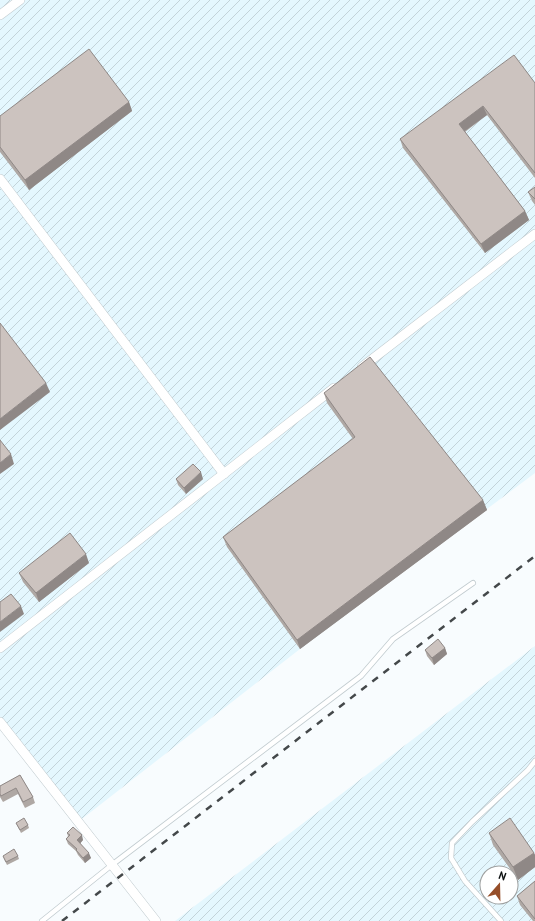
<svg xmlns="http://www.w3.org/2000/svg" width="535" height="921" viewBox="0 0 535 921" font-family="'PT Sans',sans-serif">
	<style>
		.industrial { fill: url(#industrial-furrows); fill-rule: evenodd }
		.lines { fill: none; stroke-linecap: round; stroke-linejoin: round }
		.service-casing { stroke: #c1cbcf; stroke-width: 6 }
		.minor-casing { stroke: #c1cbcf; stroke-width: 10 }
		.service { stroke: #fff; stroke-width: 4.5 }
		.minor { stroke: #fff; stroke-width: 9 }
		.rail { stroke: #44484a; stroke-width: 2.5; stroke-dasharray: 7 7; stroke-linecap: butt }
		.wall { fill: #afa8a4 }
		.shaded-wall { fill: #8f8886 }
		.building { fill: #ccc3bf; stroke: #8f8886 }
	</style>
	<defs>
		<pattern id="industrial-furrows" width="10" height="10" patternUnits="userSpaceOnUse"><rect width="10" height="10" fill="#e4f7fe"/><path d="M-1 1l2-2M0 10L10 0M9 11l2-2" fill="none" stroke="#c2d3d9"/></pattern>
	</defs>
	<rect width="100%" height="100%" fill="#f8fcfe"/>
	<g class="industrial">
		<polygon points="0,0 535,0 535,473 300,649 78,822 0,721"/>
		<path d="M535,646v275h-360zM487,873h24v24h-24z"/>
	</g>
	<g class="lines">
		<g class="service-casing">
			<g id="service">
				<polyline points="42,921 113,864 361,676 393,639 473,583"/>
				<polyline points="501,921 465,881 451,858 452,843 472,822 528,770 535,761"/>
			</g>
		</g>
		<g class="minor-casing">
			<g id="minor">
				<polyline points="0,15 20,0"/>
				<polyline points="0,179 224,474"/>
				<polyline points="362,367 535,234"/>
				<polyline points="0,648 334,388"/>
				<polyline points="0,722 156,921"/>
			</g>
		</g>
		<use href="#service" class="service"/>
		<use href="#minor" class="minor"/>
		<polyline class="rail" points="62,921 535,556"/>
	</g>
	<g class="wall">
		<polygon points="535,83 535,178 487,115 465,132 525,211 529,220 485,253 403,148 400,139"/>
		<polygon points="129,102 132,111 29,190 0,152 0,116"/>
		<polygon points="535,187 535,205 532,201 528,192"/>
		<polygon points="324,393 483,500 487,510 300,649 227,547 223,537 353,439 327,403"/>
		<polygon points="176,479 203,479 186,494 178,485"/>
		<polygon points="89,563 39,602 23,582 19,573"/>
		<polygon points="445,648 447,654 434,665 427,656 425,650"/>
		<polygon points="20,775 33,797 35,803 25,808 18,794 3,802 0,797 0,786"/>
		<polygon points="16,823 28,825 29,828 21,833"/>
		<polygon points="67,833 83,840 80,843 91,858 85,863 78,855 76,851 68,844 66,839 68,836"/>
		<polygon points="489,833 534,853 535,855 535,867 518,880 493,845"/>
		<polygon points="3,856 18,856 19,859 7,865 4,859"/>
		<polygon points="487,873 487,881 484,874"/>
		<polygon points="535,881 535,921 533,921 520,905 517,896"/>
	</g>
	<g class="shaded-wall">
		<polygon points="129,102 132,111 29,190 25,180"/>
		<polygon points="483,106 487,115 462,133 459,124"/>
		<polygon points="525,211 529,220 485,253 481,244"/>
		<polygon points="46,383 50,392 0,430 0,419"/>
		<polygon points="11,454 14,464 0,474 0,463"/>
		<polygon points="201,472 203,479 186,494 184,488"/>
		<polygon points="483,500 487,510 300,649 297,640"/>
		<polygon points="86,554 89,563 39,602 36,593"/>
		<polygon points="21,606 24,614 0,632 0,622"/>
		<polygon points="445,648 447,654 434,665 432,658"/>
		<polygon points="82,835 83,840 79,845 77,840"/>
		<polygon points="89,853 91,858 85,863 83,858"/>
		<polygon points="534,853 535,855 535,867 518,880 513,867"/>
	</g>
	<g class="building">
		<polygon points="89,49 129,102 25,180 0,147 0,116"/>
		<polygon points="514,55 535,83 535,173 483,106 459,124 525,211 481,244 400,139"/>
		<polygon points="535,187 535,199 528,192"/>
		<polygon points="0,323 46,383 0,419"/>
		<polygon points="370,357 483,500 297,640 223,537 355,437 324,393"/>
		<polygon points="0,440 11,454 0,463"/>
		<polygon points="193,464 201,472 184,488 176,479"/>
		<polygon points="70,533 86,554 36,593 19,573"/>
		<polygon points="11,594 21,606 0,622 0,602"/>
		<polygon points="438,639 445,648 432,658 425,650"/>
		<polygon points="20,775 33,797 23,802 16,788 1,796 0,794 0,786"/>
		<polygon points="24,818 28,825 20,830 16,823"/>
		<polygon points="510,818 534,853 513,867 489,833"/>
		<polygon points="73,827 82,835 77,840 89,853 83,858 76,850 77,849 66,839 70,835 67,833"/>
		<polygon points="14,849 18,856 6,862 3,856"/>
		<polygon points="492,867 497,873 487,873 487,878 484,874"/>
		<polygon points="535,881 535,919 517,896"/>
	</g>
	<g transform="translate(499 885) rotate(20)"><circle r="19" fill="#ffffff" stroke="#9d9f9f"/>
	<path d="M0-3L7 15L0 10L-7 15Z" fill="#964e29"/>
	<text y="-6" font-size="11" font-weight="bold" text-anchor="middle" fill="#0b0f10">N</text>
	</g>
</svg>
